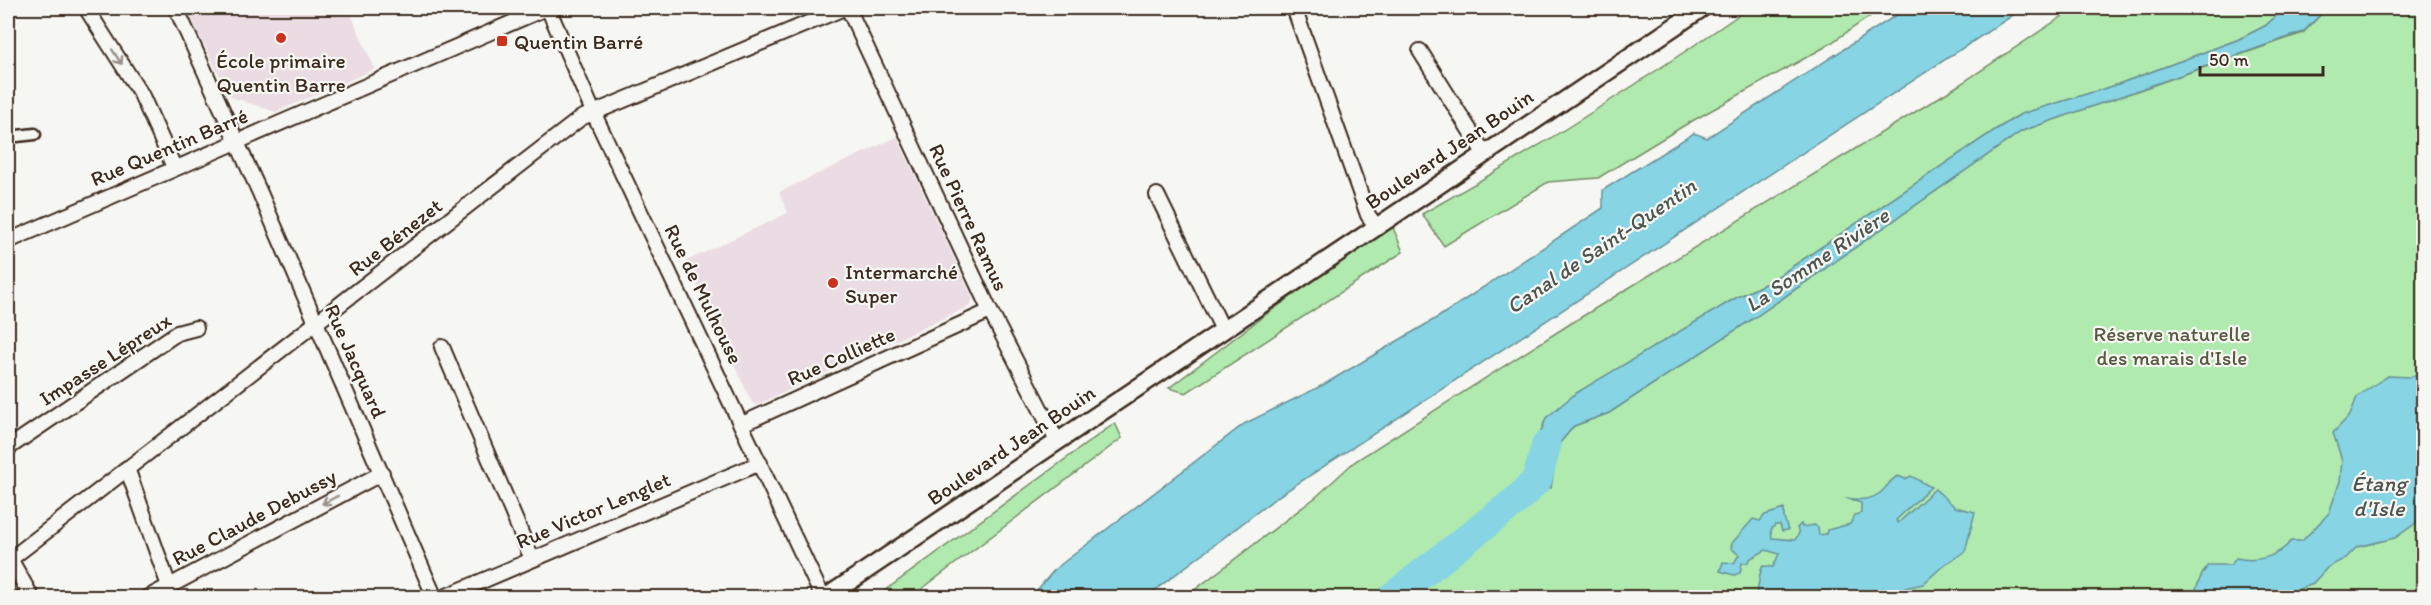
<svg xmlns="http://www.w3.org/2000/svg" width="2431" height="605" viewBox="0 0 2431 605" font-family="Itim,sans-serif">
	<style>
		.built { fill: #ebdce3 }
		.green { fill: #b0eaae; stroke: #768a66; stroke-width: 1.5 }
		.water { fill: #86d4e4; stroke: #689095; stroke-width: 1.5 }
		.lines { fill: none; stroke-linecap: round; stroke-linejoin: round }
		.river { stroke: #86d4e4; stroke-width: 30 }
		.pedestrian-casing { stroke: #3b2a1e; stroke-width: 15 }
		.minor-casing { stroke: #3b2a1e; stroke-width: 18 }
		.tertiary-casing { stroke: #3b2a1e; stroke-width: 21 }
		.pedestrian { stroke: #f6f6f2; stroke-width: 10 }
		.minor { stroke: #f6f6f2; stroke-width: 14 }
		.tertiary { stroke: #f6f6f2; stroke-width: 16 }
		.oneway { stroke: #989088 }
		.poi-dot { fill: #c8321e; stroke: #f6f6f2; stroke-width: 2 }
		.labels { text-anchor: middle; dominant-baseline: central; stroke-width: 4.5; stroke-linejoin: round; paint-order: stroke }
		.poi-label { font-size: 21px; fill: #3b2a1e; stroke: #f6f6f2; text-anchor: start }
		.street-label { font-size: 21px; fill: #3b2a1e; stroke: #f6f6f2 }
		.park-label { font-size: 21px; fill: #585a42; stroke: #f6f6f2 }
		.water-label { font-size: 22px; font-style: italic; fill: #4e5450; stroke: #f6f6f2 }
	</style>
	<rect width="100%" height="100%" fill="#f6f6f2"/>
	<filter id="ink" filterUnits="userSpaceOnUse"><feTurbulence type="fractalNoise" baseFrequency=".0167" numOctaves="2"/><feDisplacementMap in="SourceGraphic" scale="12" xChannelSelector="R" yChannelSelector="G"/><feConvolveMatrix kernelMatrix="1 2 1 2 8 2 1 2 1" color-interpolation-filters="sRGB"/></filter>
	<g filter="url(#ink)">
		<g class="built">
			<polygon points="185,8 348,8 375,69 276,112 231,97"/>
			<polygon points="897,137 973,299 970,306 757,405 752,403 686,261 788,213 779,192"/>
		</g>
		<g class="green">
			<path d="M1749,8h133l-57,39 -140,78 -87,53 -50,4 -104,64 -22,-32c113,-63 221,-133 327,-206z"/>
			<polygon points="2075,8 2285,8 2265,26 2237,40 2113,86 2021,114 1995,130 1771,281 1734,299 1546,418 1524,480 1556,459 1558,445 1574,426 1609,413 1757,316 2022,131 2303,33 2327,8 2423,8 2423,597 1184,598 1316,497 1354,462 1570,324 1959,85"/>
			<polygon points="1392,225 1403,252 1186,393 1169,388 1261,318"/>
			<polygon points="1115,423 1122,438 911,597 876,597"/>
		</g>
		<g class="water">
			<polygon points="1907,8 2024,8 1277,497 1146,597 1031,597 1055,569 1244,424 1323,385 1440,316 1603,208 1603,190 1694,133 1707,138"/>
			<polygon points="2285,8 2327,8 2303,32 2022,131 1757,316 1609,413 1574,426 1558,445 1551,488 1524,480 1546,418 1576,393 1734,299 1771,281 1995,130 2021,114 2113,86 2237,40 2265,26"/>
			<path d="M2423,373v145l-28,20 -38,9 -11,11 -18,9 -15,16 -32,14h-60l-8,-6 -6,6h-14l8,-21 7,-11h23l5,-7c20,5 42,-1 55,-17h11l27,-28 11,-32 2,-21 -9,-27 17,-18 7,-18 17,-12 14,-9 22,1z"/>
			<path d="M1898,476l7,3 6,-3 20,11 -35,33 2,3 37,-34 20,18 20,5 -10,40 -20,12 -22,20 -18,4 2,9h-153c7,-10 3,-21 9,-31l10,1 6,-13 -13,-4 -15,8 -4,5h-5l-2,10 -6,2 -14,-4 3,-9 11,1 5,-8 -8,-7 1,-5 21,-24 7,2 5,-6 19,-6v9l4,12 -6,1 -2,-6h-5l-4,5 1,8 23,2 4,-7 -2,-5 4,-4 1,3 12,-2 4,2 1,8 7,-1 1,-4 23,-6 5,-9 6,-2v-10l-15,-5c12,2 23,3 34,-5 7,-5 9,-13 18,-17z"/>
		</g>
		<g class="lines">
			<polyline class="river" points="1391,598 1518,499 1537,480 1546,446"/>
			<g class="pedestrian-casing">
				<polyline id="pedestrian" points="8,137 35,134"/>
			</g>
			<g class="minor-casing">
				<g id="minor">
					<polyline points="86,8 141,94 174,167"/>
					<polyline points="176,8 260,193 435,598"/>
					<polyline points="548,8 594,114 823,598"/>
					<polyline points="848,8 990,311 1057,441"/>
					<polyline points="1294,8 1368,215 1375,225"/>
					<polyline points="1420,51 1484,153"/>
					<polyline points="1157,195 1222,328"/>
					<polyline points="8,241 546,8"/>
					<polyline points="442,347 532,559"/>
					<polyline points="742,424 990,311"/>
					<polyline points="8,448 177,333 196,328"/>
					<polyline points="127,468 169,586"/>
					<polyline points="8,555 32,598"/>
					<polyline points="8,561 581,118 844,8"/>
					<polyline points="147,598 382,473"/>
					<polyline points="442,598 760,463"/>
				</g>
			</g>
			<g class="tertiary-casing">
				<polyline id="tertiary" points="825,598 1702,8"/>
			</g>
			<use href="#pedestrian" class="pedestrian"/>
			<use href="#minor" class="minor"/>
			<use href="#tertiary" class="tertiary"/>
		</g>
		<defs><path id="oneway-shaft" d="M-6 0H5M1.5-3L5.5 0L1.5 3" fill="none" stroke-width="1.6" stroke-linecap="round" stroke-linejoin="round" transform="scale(1.5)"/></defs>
		<g class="oneway">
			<use href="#oneway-shaft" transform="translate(117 57) rotate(57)"/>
			<use href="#oneway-shaft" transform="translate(330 500) rotate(152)"/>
		</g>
	</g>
	<g class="poi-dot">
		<circle cx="281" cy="38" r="6"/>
		<rect x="496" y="35" width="12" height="12" rx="3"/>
		<circle cx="833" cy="283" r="6"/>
	</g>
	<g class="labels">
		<g class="poi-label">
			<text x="514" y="41">Quentin Barré</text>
			<text x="281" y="60" text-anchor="middle">École primaire<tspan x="281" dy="24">Quentin Barre</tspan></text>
			<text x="845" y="271">Intermarché<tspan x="845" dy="24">Super</tspan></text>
		</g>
		<g class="street-label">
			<text transform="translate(169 147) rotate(-23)">Rue Quentin Barré</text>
			<text transform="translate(1449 149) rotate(-34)">Boulevard Jean Bouin</text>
			<text transform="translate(969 217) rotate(65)">Rue Pierre Ramus</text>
			<text transform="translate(395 237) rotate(-38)">Rue Bénezet</text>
			<text transform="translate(704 294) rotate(64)">Rue de Mulhouse</text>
			<text transform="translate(841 356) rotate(-24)">Rue Colliette</text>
			<text transform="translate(105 359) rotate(-33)">Impasse Lépreux</text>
			<text transform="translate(356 361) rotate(66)">Rue Jacquard</text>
			<text transform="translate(1011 445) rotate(-34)">Boulevard Jean Bouin</text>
			<text transform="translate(593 510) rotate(-23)">Rue Victor Lenglet</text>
			<text transform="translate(254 517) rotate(-28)">Rue Claude Debussy</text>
		</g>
		<g class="park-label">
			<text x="2172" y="333">Réserve naturelle<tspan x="2172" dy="24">des marais d'Isle</tspan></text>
		</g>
		<g class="water-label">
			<text transform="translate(1601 246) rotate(-34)">Canal de Saint-Quentin</text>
			<text transform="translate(1817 260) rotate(-34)">La Somme Rivière</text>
			<text x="2379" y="483">Étang<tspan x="2379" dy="25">d'Isle</tspan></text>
		</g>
	</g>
	<rect width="2431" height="605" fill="none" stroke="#f6f6f2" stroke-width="30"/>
	<rect x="15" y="15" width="2401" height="575" fill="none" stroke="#3b2a1e" stroke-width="2" filter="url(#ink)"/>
	<path d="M2200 66v9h123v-9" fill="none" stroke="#3b2a1e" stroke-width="3"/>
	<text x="2209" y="66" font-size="18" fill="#3b2a1e" stroke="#f6f6f2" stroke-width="4.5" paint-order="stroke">50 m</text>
</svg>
